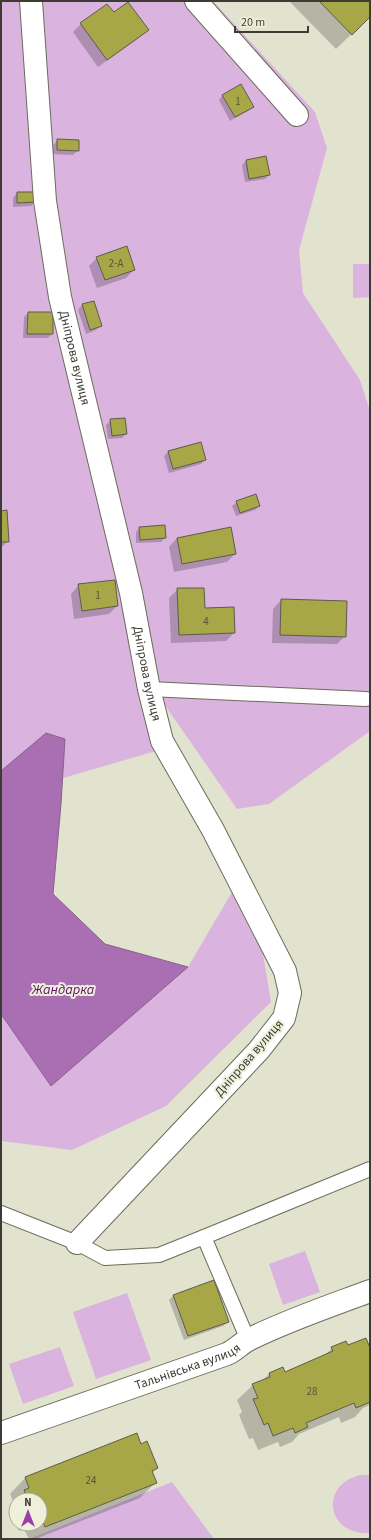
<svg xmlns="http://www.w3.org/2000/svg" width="371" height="1540" viewBox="0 0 371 1540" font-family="'Source Sans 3',sans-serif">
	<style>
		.green { fill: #dab3de }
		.water { fill: #aa6fb2; stroke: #89608c }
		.shadow { fill: #0003 }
		.building { fill: #a8a747; stroke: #5c5c4b }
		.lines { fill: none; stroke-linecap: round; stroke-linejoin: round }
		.lane-casing { stroke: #6b6c5a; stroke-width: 16 }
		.street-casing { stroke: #6b6c5a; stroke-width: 24 }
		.lane { stroke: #fff; stroke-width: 14 }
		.street { stroke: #fff; stroke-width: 22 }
		.labels { text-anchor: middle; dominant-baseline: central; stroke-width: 4; stroke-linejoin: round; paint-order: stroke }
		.number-label { font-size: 11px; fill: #575739 }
		.street-label { font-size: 13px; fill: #3c3c34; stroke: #eff0dc }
		.water-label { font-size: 14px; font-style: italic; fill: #60156a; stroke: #eff0dc }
	</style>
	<rect width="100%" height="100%" fill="#e2e3cf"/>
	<g class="green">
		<polygon points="1,1 213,1 315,112 327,148 299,250 303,293 360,380 370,411 370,731 269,804 237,809 144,675 156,751 63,778 65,739 1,771"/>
		<polygon points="353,264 370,264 370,297 353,298"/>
		<polygon points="232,892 263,954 271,1002 166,1106 72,1150 1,1141 1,1014 51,1086 188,967"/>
		<polygon points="305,1251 320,1292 283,1305 269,1264"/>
		<polygon points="127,1293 151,1360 96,1379 73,1312"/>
		<polygon points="60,1347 74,1386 23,1404 9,1364"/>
		<path d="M361,1475h9l-1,58c-43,2 -50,-49 -8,-58z"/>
		<polygon points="172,1482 214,1539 29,1539"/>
	</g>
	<polygon class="water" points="46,733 65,739 61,804 53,894 105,944 188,967 51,1086 1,1014 1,771"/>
	<g class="shadow">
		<polygon points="289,1 370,1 370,16 336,49"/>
		<polygon points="81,24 147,30 139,38 98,67 73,32"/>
		<polygon points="223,95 252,107 248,111 230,121 219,100"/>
		<polygon points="58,140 78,150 73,155 53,154 53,145"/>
		<polygon points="266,157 269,175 265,179 245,182 242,165 246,161"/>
		<polygon points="17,193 35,193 35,202 31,206 13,207 13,198"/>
		<polygon points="97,258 134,270 126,278 97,288 89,266"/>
		<polygon points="93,302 101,326 96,330 86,334 78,310 82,305"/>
		<polygon points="28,313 52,334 48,338 23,338 24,317"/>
		<polygon points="111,420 126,434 122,438 108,439 106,425"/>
		<polygon points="168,452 205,460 201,464 169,473 164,456"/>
		<polygon points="237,502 259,506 255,510 236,516 232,506"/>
		<polygon points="1,512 8,541 1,548"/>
		<polygon points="140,528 165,538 161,542 136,543 136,532"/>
		<polygon points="177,538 235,554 227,562 174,572 169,547"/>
		<polygon points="79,585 117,606 109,614 74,619 71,594"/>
		<polygon points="178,589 234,633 226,641 171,643 169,598"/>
		<polygon points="281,600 345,636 337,644 272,643 273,609"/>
		<polygon points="174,1295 228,1322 223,1326 184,1340 169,1300"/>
		<polygon points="348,1347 370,1351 370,1405 363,1408 355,1417 341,1423 339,1417 299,1434 292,1442 280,1447 278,1442 258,1450 253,1438 249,1439 239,1415 242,1412 237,1400 253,1385 261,1382 269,1374 282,1368 284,1373 324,1356 332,1348"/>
		<polygon points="136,1434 141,1445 157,1468 152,1473 156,1482 140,1498 35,1539 29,1539 24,1529 19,1531 16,1524 40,1524 40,1500 16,1500 16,1524 9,1506 13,1501 10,1494 25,1478"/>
	</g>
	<g class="building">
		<polygon points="319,1 370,1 370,17 352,35"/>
		<polygon points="128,2 149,30 107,60 80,23 107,4 114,12"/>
		<polygon points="241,84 254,107 235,117 222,95"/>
		<polygon points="57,139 79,140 79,151 57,150"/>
		<polygon points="266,156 270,175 249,179 246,160"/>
		<polygon points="17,192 36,192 36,202 17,203"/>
		<polygon points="127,246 135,270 105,280 96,257"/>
		<polygon points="94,301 102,326 90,330 82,304"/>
		<polygon points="28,312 53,312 53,334 27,334"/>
		<polygon points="125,418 127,434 112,436 110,419"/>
		<polygon points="201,442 206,460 173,469 168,451"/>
		<polygon points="256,494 260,506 240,513 236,501"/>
		<polygon points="7,510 9,542 1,542 1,511"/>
		<polygon points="165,525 166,538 140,540 139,527"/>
		<polygon points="231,527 236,554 182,564 177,538"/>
		<polygon points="115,580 118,606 82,611 78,584"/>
		<polygon points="177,588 204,588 205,608 234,607 235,633 179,635"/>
		<polygon points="281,599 347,601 346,637 280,635"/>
		<polygon points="214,1280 229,1322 188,1336 173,1295"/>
		<polygon points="366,1338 370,1348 370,1402 356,1408 354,1403 306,1423 308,1427 295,1433 293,1428 273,1436 268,1423 264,1425 253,1399 258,1398 252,1384 270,1377 269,1373 283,1367 285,1372 333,1351 331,1347 346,1341 348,1345"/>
		<polygon points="137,1433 141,1444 147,1441 158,1468 152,1471 157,1483 45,1527 40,1515 40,1500 28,1500 24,1490 29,1488 25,1477"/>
	</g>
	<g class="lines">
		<g class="lane-casing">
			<g id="lane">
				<polyline points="149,689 366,699"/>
				<polyline points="1,1213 77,1243 105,1258 159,1255 204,1237 248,1340"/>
				<polyline points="204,1237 370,1169"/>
			</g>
		</g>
		<g class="street-casing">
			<g id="street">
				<path id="s1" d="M31,1l14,200 15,96 71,296 18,96 13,52 51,89 72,141 5,22 -6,25 -25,32 -182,193"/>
				<polyline points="196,1 297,115"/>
				<path id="s2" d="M1,1433l226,-79c9,-4 14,-11 23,-15 38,-19 80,-33 120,-48"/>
			</g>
		</g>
		<use href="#lane" class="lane"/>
		<use href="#street" class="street"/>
	</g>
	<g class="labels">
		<g class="number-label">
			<text x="238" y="101">1</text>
			<text x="116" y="263">2-А</text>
			<text x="98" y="595">1</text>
			<text x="206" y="621">4</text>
			<text x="312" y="1391">28</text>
			<text x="91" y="1480">24</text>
		</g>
		<g class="street-label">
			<text stroke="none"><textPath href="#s1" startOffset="360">Дніпрова вулиця</textPath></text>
			<text stroke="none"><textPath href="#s1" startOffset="684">Дніпрова вулиця</textPath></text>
			<text transform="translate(249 1058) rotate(-49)">Дніпрова вулиця</text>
			<text stroke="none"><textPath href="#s2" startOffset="198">Тальнівська вулиця</textPath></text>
		</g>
		<g class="water-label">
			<text x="63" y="990">Жандарка</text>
		</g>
	</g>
	<rect width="371" height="1540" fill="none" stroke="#3c3c34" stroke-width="4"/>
	<g transform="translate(28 1512)"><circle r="19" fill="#eff0dc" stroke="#a7a899"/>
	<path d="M0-3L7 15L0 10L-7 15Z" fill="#9b3ea8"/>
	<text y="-6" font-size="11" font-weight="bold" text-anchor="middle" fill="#3c3c34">N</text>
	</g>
	<path d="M235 26v6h73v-6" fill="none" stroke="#3c3c34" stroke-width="2"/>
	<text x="241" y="26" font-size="12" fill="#3c3c34" stroke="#eff0dc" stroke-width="3" paint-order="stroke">20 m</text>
</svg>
